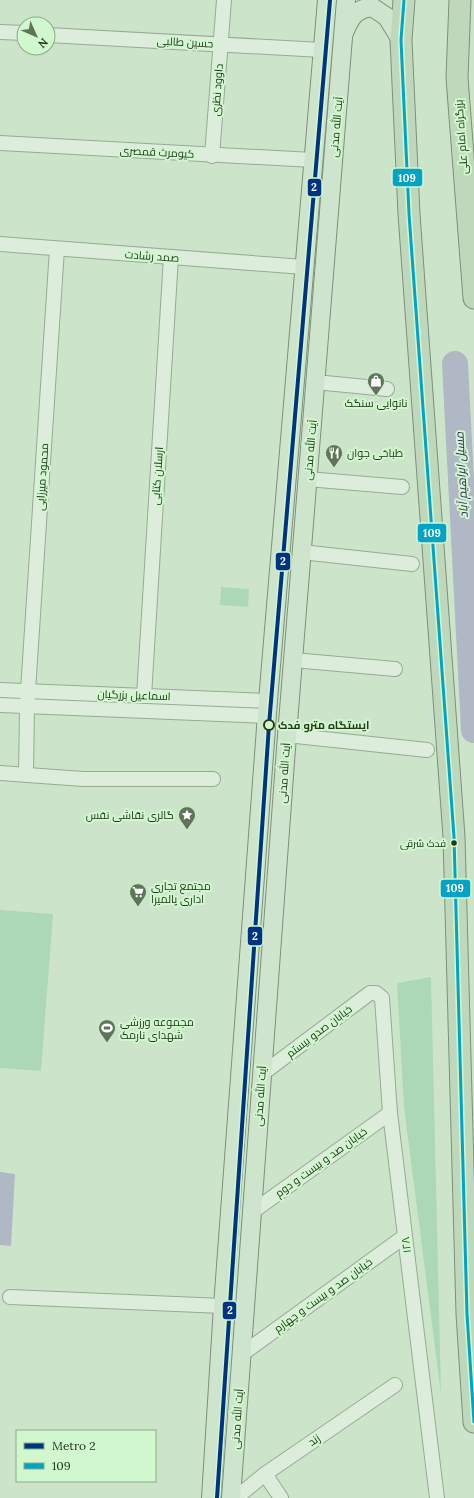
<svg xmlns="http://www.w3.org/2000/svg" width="474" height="1498" viewBox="0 0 474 1498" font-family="Lora,Cairo,serif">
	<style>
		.green { fill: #acd8b7 }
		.water { fill: #afb8c4 }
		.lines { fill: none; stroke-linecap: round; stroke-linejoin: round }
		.river { stroke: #afb8c4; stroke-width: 26 }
		.minor-casing { stroke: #97aa94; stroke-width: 16 }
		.major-casing { stroke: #7e8f7a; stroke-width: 20 }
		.highway-casing { stroke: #7e8f7a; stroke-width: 23 }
		.minor { stroke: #ddeddc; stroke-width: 14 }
		.major { stroke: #cfe4cd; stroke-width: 18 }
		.highway { stroke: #bfd8bb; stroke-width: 21 }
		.bus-1-casing { stroke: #d1f7cf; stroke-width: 6 }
		.bus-1 { stroke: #02a3c5; stroke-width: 3 }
		.metro-1-casing { stroke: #d1f7cf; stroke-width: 7 }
		.metro-1 { stroke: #003380; stroke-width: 4 }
		.stop-dot { fill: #d1f7cf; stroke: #24381c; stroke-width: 2 }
		.bus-dot { fill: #24381c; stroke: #d1f7cf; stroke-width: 1.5 }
		.labels { text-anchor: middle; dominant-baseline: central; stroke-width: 4; stroke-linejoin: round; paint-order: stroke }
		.bus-label { font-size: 10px; fill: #24381c; stroke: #d1f7cf; text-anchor: end }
		.street-label { font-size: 11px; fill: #24381c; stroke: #d1f7cf }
		.poi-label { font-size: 11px; fill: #24381c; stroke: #d1f7cf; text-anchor: start }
		.stop-label { font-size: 11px; font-weight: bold; fill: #24381c; stroke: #d1f7cf; text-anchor: start }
		.water-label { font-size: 12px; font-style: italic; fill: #322a59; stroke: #d1f7cf }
		.line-badge { stroke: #d1f7cf; stroke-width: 1.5 }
		.badge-label { font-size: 11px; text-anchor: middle; font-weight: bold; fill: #fff }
	</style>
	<rect width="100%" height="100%" fill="#cce5ca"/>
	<g class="green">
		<polygon points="221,587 249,589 248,607 220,605"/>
		<polygon points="0,910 53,914 41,1071 0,1068"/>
		<polygon points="431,977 441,1394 404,1107 397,983"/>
	</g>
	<polygon class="water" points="0,1172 15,1174 11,1246 0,1245"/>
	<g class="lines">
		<polyline class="river" points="455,364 474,730"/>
		<g class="minor-casing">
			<g id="minor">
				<polyline points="0,32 24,33"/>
				<polyline points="48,35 322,50"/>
				<polyline points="0,143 313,160"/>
				<polyline points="212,156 224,0"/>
				<polyline points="0,244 304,267"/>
				<polyline points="315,382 387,389"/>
				<polyline points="307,479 402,487"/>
				<polyline points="301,552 412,564"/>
				<polyline points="293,660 395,669"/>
				<polyline points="0,690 268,701"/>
				<polyline points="144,696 171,257"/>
				<polyline points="0,705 267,716"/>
				<polyline points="287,735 427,750"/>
				<polyline points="0,773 83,779 213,779"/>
				<polyline points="26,775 27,706 57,249"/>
				<polyline points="262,1074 370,993 376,993 382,998 390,1113 437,1498"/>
				<polyline points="252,1212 390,1113"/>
				<polyline points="10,1297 223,1306"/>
				<polyline points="242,1354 405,1236"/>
				<polyline points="265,1474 281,1498"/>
				<polyline points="236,1498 265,1474 395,1385"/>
			</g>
		</g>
		<g class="major-casing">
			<g id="major">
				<path d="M344,33c6,-15 11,-24 28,-26l15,10 14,23"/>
				<polyline points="211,1498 223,1306 268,701 327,0"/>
				<polyline points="231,1498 287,735 346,0"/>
			</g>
		</g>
		<g class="highway-casing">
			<g id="highway">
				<polyline points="404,0 401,40 409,214 454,837 467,1314 474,1422"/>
				<polyline points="460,0 457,78 474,298"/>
			</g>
		</g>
		<use href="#minor" class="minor"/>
		<use href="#major" class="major"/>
		<use href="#highway" class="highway"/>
		<g class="bus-1-casing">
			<polyline id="bus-1" points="404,0 401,40 409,214 454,837 467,1314 474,1422"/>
		</g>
		<use href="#bus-1" class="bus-1"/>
		<g class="metro-1-casing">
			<polyline id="metro-1" points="217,1498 269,725 330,0"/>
		</g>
		<use href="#metro-1" class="metro-1"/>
	</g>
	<defs>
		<g id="shop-pin" transform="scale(0.9)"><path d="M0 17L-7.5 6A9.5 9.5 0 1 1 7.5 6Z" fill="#5f7559" stroke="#d1f7cf"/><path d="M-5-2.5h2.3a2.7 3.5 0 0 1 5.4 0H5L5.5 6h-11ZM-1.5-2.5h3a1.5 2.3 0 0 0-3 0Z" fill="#fff"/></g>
		<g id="restaurant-pin" transform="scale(0.9)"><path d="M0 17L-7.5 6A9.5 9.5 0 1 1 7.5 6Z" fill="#5f7559" stroke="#d1f7cf"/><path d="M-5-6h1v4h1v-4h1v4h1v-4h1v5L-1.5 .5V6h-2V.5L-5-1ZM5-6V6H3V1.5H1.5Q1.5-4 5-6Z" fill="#fff"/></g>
		<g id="sight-pin" transform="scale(0.9)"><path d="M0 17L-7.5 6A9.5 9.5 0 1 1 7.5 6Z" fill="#5f7559" stroke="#d1f7cf"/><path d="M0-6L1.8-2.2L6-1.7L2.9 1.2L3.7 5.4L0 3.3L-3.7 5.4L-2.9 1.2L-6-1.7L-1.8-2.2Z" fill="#fff"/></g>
		<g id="supermarket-pin" transform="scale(0.9)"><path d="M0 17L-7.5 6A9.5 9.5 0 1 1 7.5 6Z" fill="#5f7559" stroke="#d1f7cf"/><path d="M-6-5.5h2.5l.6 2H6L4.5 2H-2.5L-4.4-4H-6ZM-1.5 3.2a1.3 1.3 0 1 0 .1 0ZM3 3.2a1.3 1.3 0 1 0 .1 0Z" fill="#fff"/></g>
		<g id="stadium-pin" transform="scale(0.9)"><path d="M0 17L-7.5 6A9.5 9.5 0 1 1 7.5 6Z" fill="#5f7559" stroke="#d1f7cf"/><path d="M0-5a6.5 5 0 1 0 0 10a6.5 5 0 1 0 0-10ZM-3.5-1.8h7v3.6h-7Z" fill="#fff"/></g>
	</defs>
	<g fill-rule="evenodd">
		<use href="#shop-pin" x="376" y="381"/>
		<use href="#restaurant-pin" x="334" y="453"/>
		<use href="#sight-pin" x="187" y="815"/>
		<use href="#supermarket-pin" x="138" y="892"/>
		<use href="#stadium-pin" x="107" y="1028"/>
	</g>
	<circle class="stop-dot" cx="269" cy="725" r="5"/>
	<circle class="bus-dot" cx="454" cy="843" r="3.5"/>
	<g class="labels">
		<g class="bus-label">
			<text x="446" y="843">فدک شرقی</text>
		</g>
		<g class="street-label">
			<text transform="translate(185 42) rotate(3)">حسین طالبی</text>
			<text transform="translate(217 90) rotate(-86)">داوود نظری</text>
			<text transform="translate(336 127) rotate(-85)">آیت الله مدنی</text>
			<text transform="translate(461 137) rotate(-94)">بزرگراه امام علی</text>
			<text transform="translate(157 152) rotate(3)">کیومرث قمصری</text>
			<text transform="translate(152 256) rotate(4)">صمد رشادت</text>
			<text transform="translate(310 450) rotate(-85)">آیت الله مدنی</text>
			<text transform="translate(157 476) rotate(-86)">ارسلان کتابی</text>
			<text transform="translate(42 477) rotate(-86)">محمود میرزایی</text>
			<text transform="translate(134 695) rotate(2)">اسماعیل بزرگیان</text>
			<text transform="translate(284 773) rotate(-86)">آیت الله مدنی</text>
			<text transform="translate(319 1031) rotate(-37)">خیابان صدو بیستم</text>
			<text transform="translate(260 1096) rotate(-86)">آیت الله مدنی</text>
			<text transform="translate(321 1162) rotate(-36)">خیابان صد و بیست و دوم</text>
			<text transform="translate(406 1245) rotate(-97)">۱۲۸</text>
			<text transform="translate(323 1295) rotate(-36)">خیابان صد و بیست و چهارم</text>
			<text transform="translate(237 1419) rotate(-86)">آیت الله مدنی</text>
			<text transform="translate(314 1440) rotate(-34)">زند</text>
		</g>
		<g class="poi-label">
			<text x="376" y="403" text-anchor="middle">نانوایی سنگک</text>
			<text x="347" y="453">طباخی جوان</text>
			<text x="174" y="815" text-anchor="end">گالری نقاشی نفس</text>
			<text x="151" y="886">مجتمع تجاری<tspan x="151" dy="13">اداری پالمیرا</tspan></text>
			<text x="120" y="1022">مجموعه ورزشی<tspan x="120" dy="13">شهدای نارمک</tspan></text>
		</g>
		<g class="stop-label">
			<text x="278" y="725">ایستگاه مترو فدک</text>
		</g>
		<g class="water-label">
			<text transform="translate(461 475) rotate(-93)">مسیل ابراهیم آباد</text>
		</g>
	</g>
	<g class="line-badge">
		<rect x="392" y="168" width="31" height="19" rx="4" fill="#02a3c5"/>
		<rect x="307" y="178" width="15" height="19" rx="4" fill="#003380"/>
		<rect x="417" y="523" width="30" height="20" rx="4" fill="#02a3c5"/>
		<rect x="275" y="552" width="16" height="19" rx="4" fill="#003380"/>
		<rect x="440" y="879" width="31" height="19" rx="4" fill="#02a3c5"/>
		<rect x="247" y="926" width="16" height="20" rx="4" fill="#003380"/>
		<rect x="222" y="1301" width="15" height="19" rx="4" fill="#003380"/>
	</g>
	<g class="badge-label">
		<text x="407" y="182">109</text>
		<text x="314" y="191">2</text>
		<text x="432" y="537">109</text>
		<text x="283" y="565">2</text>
		<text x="455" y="892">109</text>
		<text x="255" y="940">2</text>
		<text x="230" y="1314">2</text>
	</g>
	<rect x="16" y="1430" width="140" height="52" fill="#d1f7cf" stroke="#8cab87"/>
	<rect x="24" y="1443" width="20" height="6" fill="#003380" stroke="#8cab87"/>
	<text x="52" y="1450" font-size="12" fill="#24381c">Metro 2</text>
	<rect x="24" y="1463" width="20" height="6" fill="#02a3c5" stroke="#8cab87"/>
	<text x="52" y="1470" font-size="12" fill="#24381c">109</text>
	<g transform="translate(36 36) rotate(135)"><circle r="19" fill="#d1f7cf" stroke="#8cab87"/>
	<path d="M0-3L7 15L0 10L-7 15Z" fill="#5f7559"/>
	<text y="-6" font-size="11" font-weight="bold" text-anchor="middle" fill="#24381c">N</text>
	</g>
</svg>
